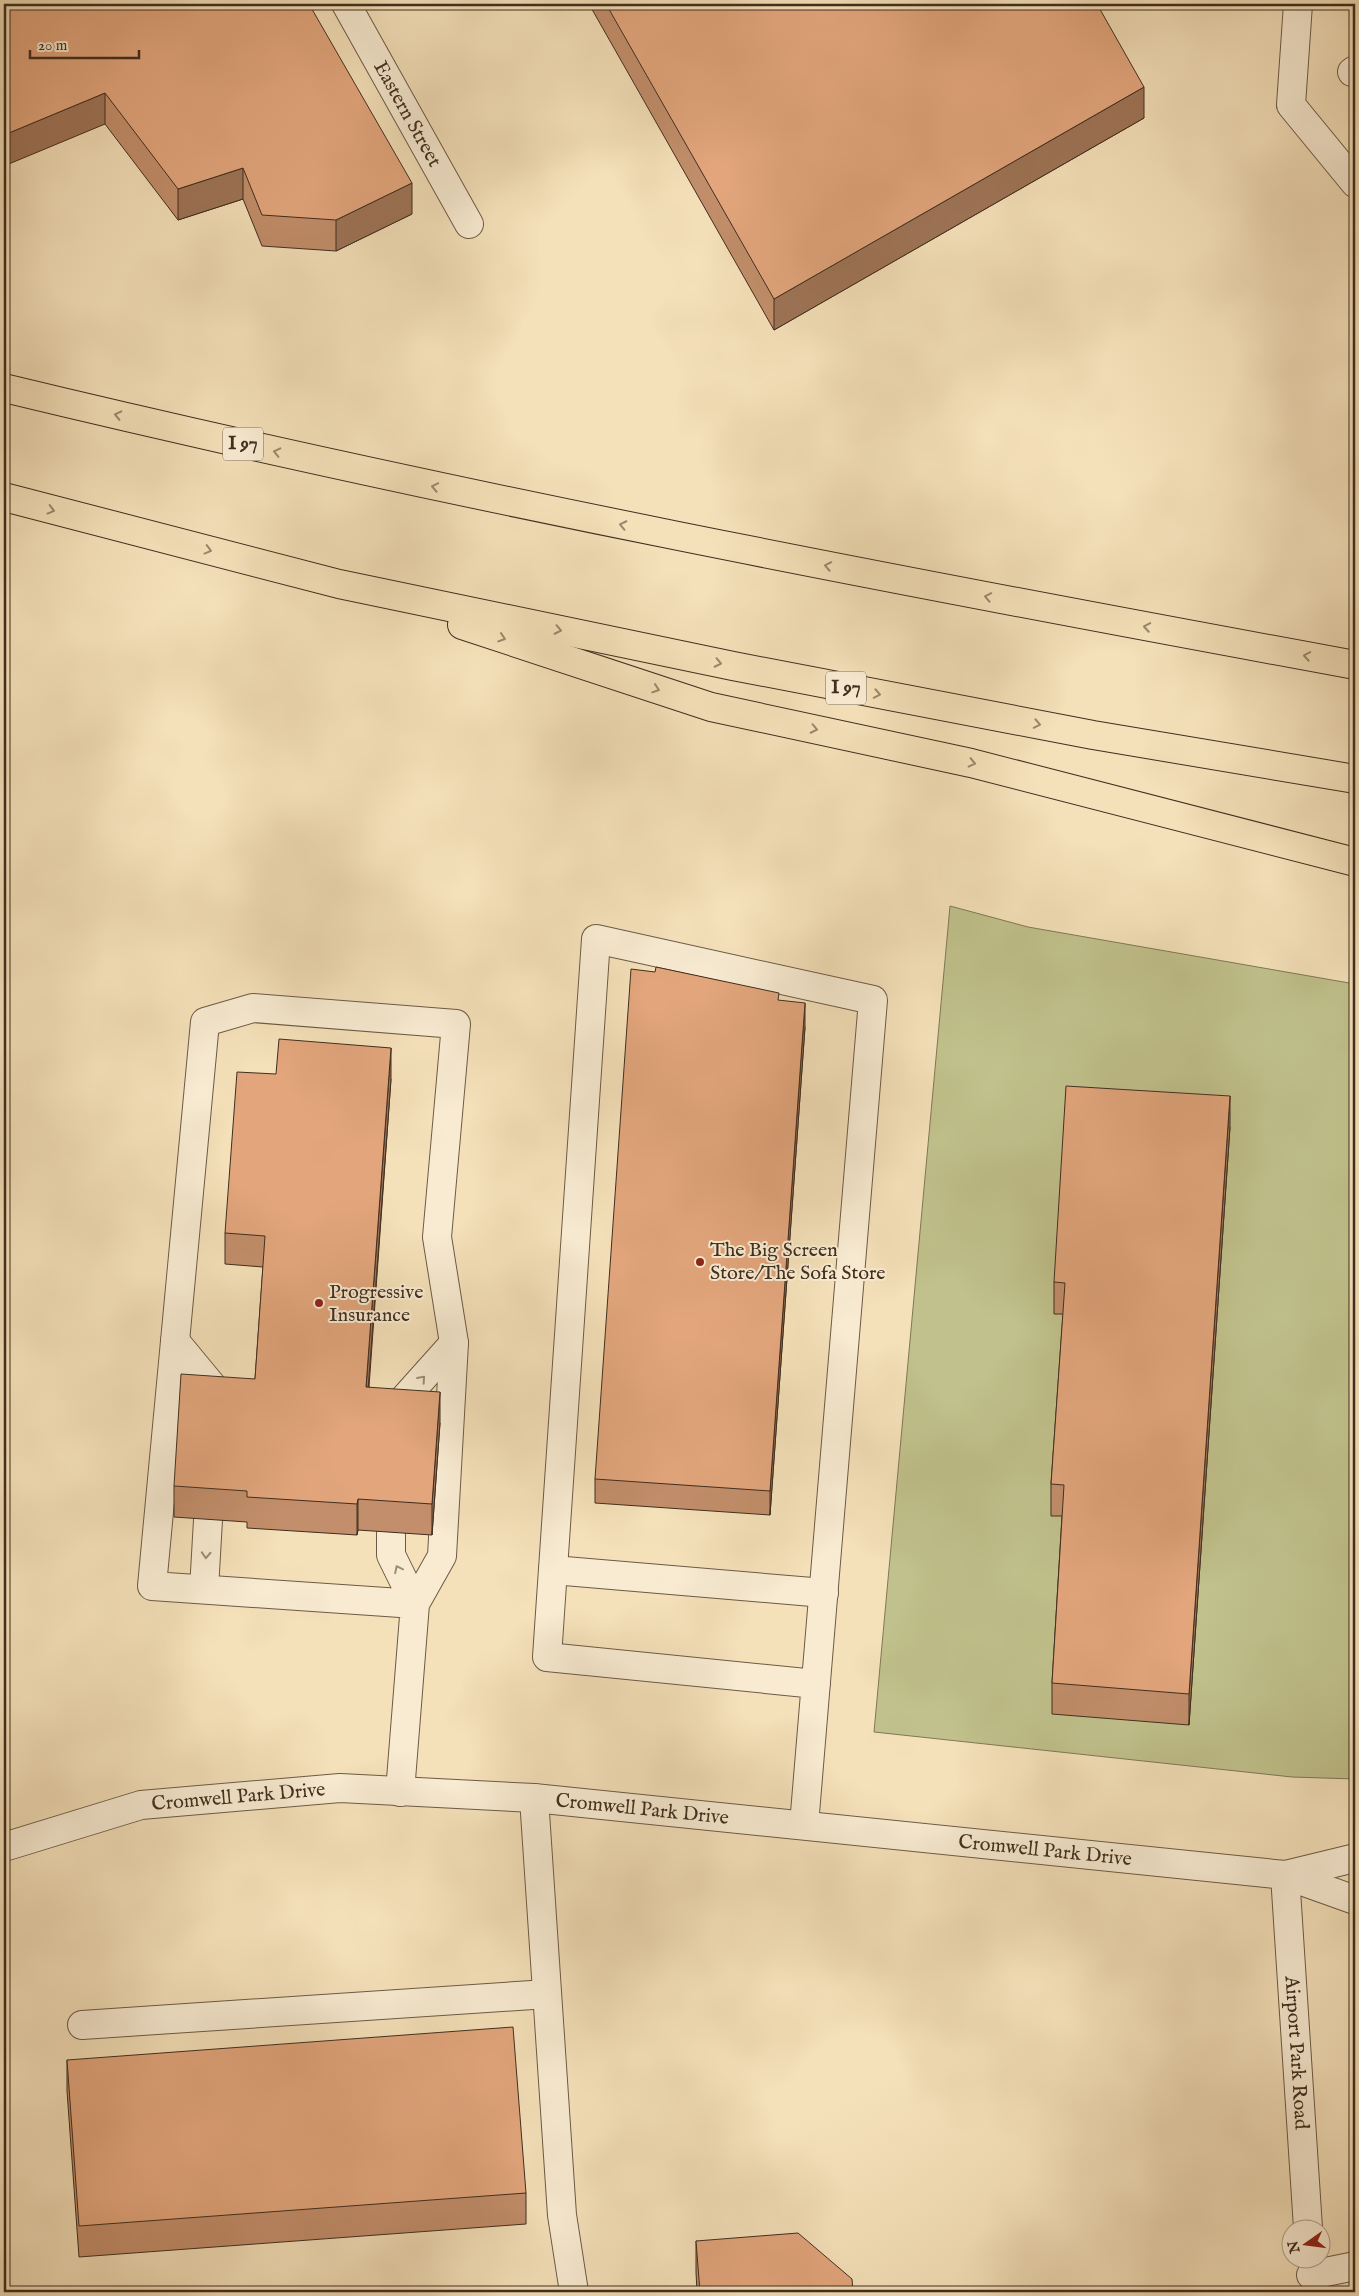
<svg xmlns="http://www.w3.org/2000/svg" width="1359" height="2296" viewBox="0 0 1359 2296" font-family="'IM FELL English',serif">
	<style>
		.green { fill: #c0c18c; stroke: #807856 }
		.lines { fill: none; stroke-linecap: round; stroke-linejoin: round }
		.minor-casing { stroke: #6d5a46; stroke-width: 30 }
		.highway-casing { stroke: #402e1f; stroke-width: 30 }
		.minor { stroke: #f8ebd2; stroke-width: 28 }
		.highway { stroke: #f4e0b9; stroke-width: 28 }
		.wall { fill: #c28e6b; stroke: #402e1f }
		.shaded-wall { fill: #9e7457; stroke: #402e1f }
		.building { fill: #e2a57c; stroke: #402e1f }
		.oneway { stroke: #9a876c }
		.oneway2 { stroke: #9c8c78 }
		.poi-dot { fill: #8f2418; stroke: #f8ebd2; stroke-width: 2 }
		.labels { text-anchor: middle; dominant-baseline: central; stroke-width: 4; stroke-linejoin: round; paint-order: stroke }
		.shield { fill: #f8ebd2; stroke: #776755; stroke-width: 1 }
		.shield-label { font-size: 19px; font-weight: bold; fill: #402e1f }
		.street-label { font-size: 20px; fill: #402e1f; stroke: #f8ebd2 }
		.poi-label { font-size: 20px; fill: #402e1f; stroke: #f8ebd2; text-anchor: start }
	</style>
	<rect width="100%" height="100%" fill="#f4e0b9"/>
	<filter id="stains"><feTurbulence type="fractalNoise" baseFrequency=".004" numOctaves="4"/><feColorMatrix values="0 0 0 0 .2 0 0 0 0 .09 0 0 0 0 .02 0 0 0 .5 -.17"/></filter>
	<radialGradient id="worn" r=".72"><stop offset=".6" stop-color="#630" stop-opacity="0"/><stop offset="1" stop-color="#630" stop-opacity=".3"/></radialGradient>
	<polygon class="green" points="950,906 1028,927 1355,984 1355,1779 1292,1777 874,1732"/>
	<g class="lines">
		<g class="minor-casing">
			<g id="minor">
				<path id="s1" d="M346,4l123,220"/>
				<polyline points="1298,4 1291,105 1355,183"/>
				<polyline points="1352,72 1355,70"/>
				<polyline points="175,1341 218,1393 217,1408"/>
				<polyline points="401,1420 403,1400 454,1343"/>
				<polyline points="391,1532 391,1555 415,1604 152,1586 205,1022 253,1008 456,1024 437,1237 454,1343 442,1556 415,1604 400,1792"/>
				<polyline points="553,1570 824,1593"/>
				<polyline points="204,1589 208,1520"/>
				<polyline points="534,1798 562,2215 574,2292"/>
				<polyline points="804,1825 873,1000 596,939 547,1657 816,1684"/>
				<path id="s2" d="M4,1847l137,-42 199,-17 194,10 751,77 70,25"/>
				<path id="s3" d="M1285,1875l23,353"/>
				<polyline points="1285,1875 1355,1858"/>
				<polyline points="82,2025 547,1994"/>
				<polyline points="1311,2275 1355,2266"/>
			</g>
		</g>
		<g class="highway-casing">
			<g id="highway">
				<path d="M4,388c447,108 899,194 1351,277"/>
				<polyline points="4,497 339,584 733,666 1093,735 1355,779"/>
				<polyline points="462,625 711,707 971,763 1355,862"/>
			</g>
		</g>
		<use href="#minor" class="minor"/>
		<use href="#highway" class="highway"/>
	</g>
	<g class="wall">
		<polygon points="4,4 412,214 336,251 262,246 243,199 178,220 105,124"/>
		<polygon points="589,4 1097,4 1144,118 774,330"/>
		<polygon points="779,1000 805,1027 770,1515 595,1503 595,1479"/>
		<polygon points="391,1079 369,1387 440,1423 432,1535 358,1530 357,1535 247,1528 247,1522 174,1517 174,1486 255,1379 263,1267 225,1264 225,1233"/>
		<polygon points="1230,1127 1189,1725 1052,1714 1052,1683 1062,1516 1051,1516 1051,1484 1063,1314 1054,1314 1054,1282"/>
		<polygon points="67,2060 526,2193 526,2224 79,2257 67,2091"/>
		<polygon points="696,2241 853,2292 697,2292 696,2272"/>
	</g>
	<g class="shaded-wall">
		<polygon points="1144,87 1144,118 774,330 774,299"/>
		<polygon points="105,93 105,124 4,166 4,135"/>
		<polygon points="243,168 243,199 178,220 178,189"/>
		<polygon points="412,183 412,214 336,251 336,220"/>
		<polygon points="805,1003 805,1027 770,1515 770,1491"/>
		<polygon points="391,1048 391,1079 366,1418 366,1387"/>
		<polygon points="1230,1096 1230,1127 1189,1725 1189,1694"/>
		<polygon points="440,1392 440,1423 432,1535 432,1504"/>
		<polygon points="358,1499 358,1530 357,1535 357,1504"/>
	</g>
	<g class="building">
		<polygon points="4,4 309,4 412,183 336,220 262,215 243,168 178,189 105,93 4,135"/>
		<polygon points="606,4 1097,4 1144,87 774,299"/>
		<polygon points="656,967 779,993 778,1000 805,1003 770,1491 595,1479 631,969 655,972"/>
		<polygon points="279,1039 391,1048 366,1387 440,1392 432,1504 358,1499 357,1504 247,1497 247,1491 174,1486 181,1374 255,1379 265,1236 225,1233 237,1072 276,1074"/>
		<polygon points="1066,1086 1230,1096 1189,1694 1052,1683 1064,1485 1051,1484 1065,1283 1054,1282"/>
		<polygon points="513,2027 526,2193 79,2226 67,2060"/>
		<polygon points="798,2233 852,2279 853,2292 700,2292 696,2241"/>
	</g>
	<defs><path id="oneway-chevron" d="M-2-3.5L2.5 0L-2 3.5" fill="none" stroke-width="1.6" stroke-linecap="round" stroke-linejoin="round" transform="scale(1.25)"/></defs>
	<g class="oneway">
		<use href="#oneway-chevron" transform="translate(118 415) rotate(-167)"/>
		<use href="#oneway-chevron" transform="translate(277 452) rotate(-167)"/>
		<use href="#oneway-chevron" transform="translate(435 487) rotate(-169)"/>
		<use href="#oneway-chevron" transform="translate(51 510) rotate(15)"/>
		<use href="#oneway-chevron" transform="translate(623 525) rotate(-168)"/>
		<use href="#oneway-chevron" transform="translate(208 550) rotate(15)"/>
		<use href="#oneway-chevron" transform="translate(828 566) rotate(-169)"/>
		<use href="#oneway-chevron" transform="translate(988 597) rotate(-169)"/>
		<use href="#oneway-chevron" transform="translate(1147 627) rotate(-170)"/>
		<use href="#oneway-chevron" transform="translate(558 630) rotate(12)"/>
		<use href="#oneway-chevron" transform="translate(502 638) rotate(18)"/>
		<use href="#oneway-chevron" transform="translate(1307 656) rotate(-170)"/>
		<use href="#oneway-chevron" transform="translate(718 663) rotate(12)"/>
		<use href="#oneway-chevron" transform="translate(656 689) rotate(18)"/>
		<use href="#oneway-chevron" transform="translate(877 694) rotate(11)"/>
		<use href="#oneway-chevron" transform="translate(1037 724) rotate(11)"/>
		<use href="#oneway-chevron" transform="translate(814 729) rotate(12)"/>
		<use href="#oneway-chevron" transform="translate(972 763) rotate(13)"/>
	</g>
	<g class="oneway2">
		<use href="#oneway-chevron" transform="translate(422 1379) rotate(-49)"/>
		<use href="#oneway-chevron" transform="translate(206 1555) rotate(93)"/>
		<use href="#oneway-chevron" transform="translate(398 1569) rotate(-116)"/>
	</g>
	<g class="poi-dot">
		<circle cx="700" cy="1262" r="5"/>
		<circle cx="319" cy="1303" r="5"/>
	</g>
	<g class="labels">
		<g class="shield">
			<rect x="223" y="427.5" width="40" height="33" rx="4"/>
			<rect x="826" y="671.5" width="40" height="33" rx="4"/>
		</g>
		<g class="shield-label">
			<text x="243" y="444">I 97</text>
			<text x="846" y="688">I 97</text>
		</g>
		<g class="street-label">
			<text stroke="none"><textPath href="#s1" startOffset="126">Eastern Street</textPath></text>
			<text stroke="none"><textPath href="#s2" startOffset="241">Cromwell Park Drive</textPath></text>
			<text stroke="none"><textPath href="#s2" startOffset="646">Cromwell Park Drive</textPath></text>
			<text stroke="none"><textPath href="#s2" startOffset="1051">Cromwell Park Drive</textPath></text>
			<text stroke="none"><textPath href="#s3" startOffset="178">Airport Park Road</textPath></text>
		</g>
		<g class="poi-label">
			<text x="710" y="1250">The Big Screen<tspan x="710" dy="23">Store/The Sofa Store</tspan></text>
			<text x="329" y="1292">Progressive<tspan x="329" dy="23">Insurance</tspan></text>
		</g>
	</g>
	<rect width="1359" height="2296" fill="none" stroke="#f4e0b9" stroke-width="20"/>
	<rect x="5" y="5" width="1349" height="2286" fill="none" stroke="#402e1f" stroke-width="2.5"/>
	<rect x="10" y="10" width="1339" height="2276" fill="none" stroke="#402e1f"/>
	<g transform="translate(1306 2244) rotate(256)"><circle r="24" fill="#f8ebd2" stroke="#ae9f8a"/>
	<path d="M0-4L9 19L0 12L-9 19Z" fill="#8f2418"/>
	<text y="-8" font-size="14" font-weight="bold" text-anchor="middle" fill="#402e1f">N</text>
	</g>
	<path d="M30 50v8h109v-8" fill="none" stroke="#402e1f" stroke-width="2.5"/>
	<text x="38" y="50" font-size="15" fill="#402e1f" stroke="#f8ebd2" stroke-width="4" paint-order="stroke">20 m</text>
	<rect width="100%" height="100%" filter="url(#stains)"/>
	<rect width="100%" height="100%" fill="url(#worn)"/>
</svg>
